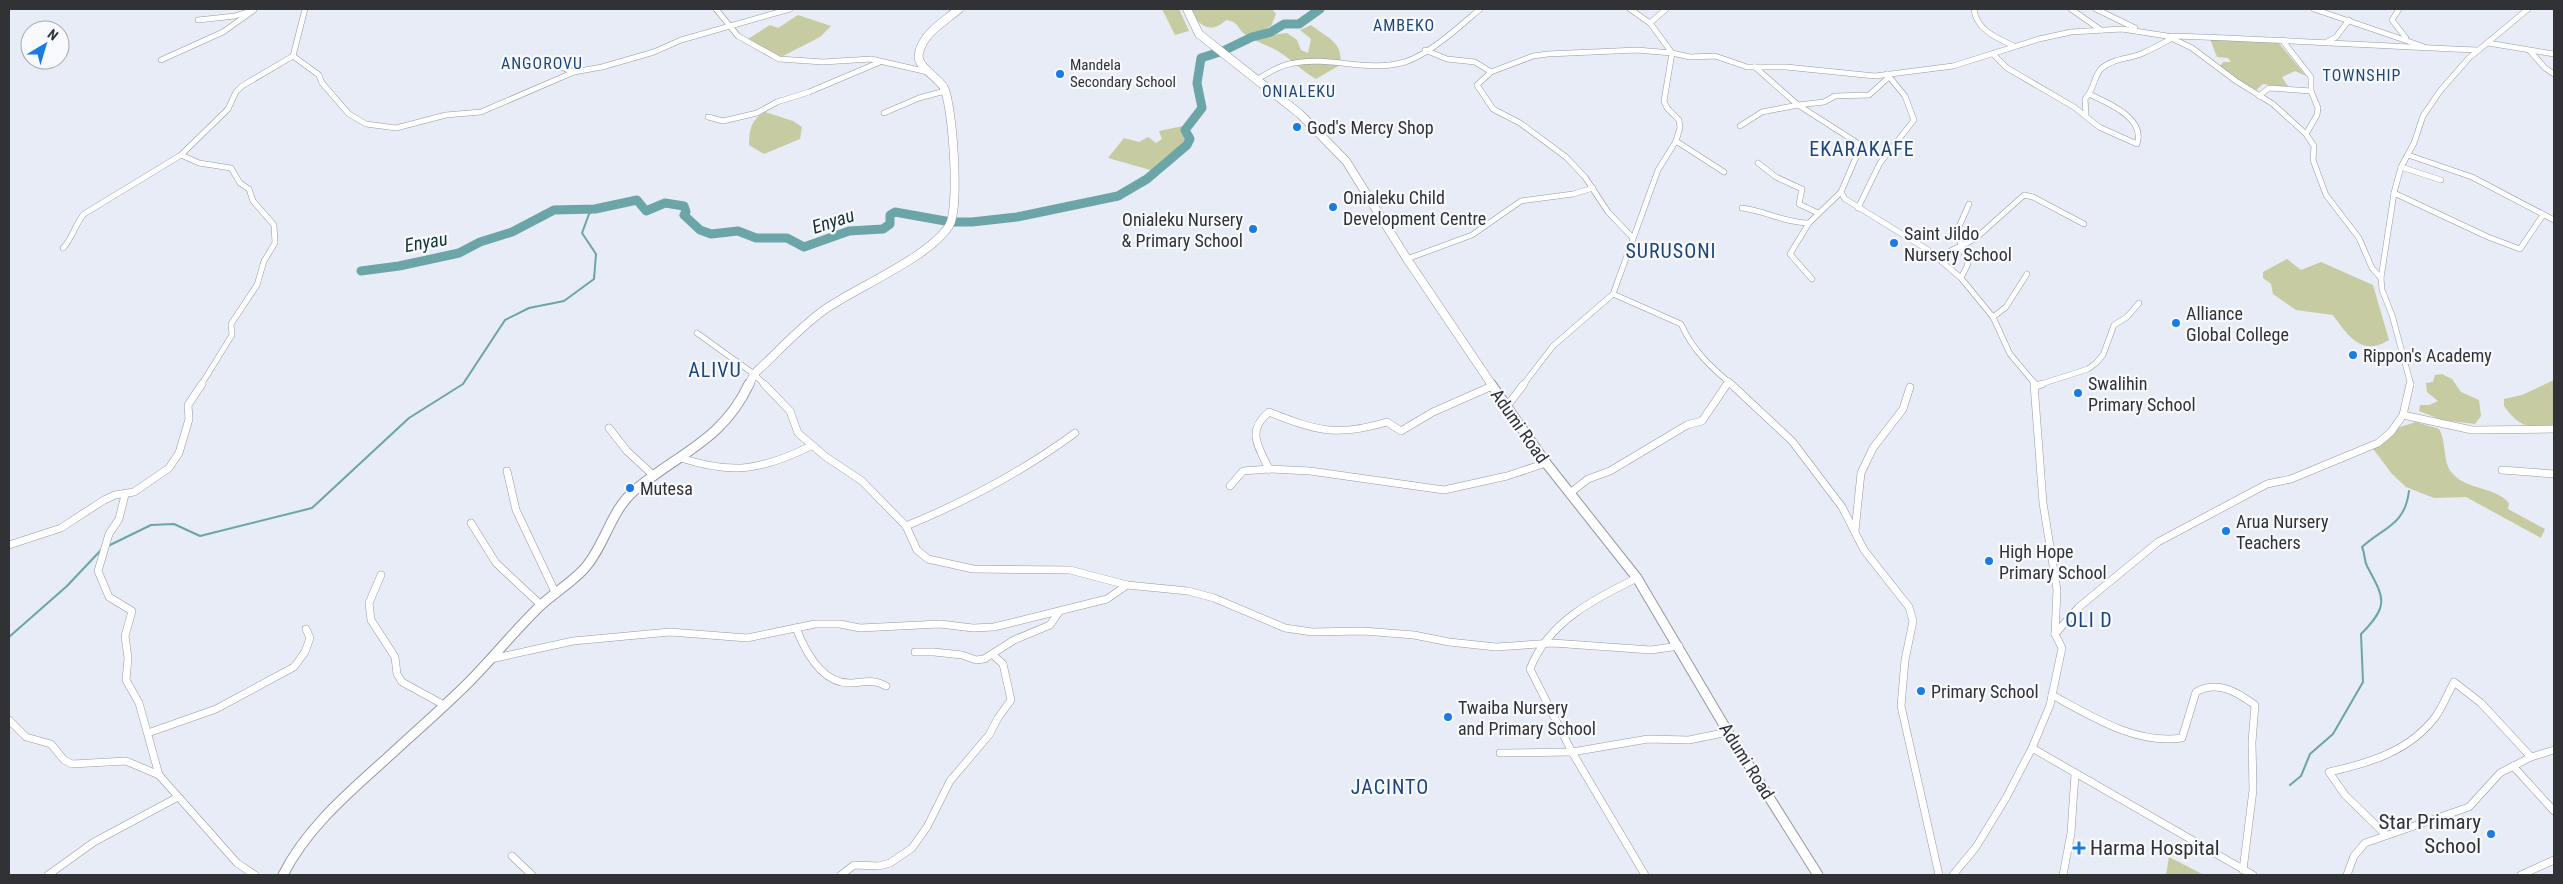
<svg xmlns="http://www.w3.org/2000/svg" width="2563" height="884" viewBox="0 0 2563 884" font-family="'Roboto Condensed',sans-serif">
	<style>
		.green { fill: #c7cba2 }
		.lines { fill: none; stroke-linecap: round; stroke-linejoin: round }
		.stream { stroke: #6ba5a7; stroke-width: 2 }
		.river { stroke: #6ba5a7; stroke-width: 9 }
		.street-far1-casing { stroke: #9599a2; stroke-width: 6 }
		.street-casing { stroke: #9599a2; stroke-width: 8 }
		.secondary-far1-casing { stroke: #9599a2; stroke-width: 9 }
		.secondary-casing { stroke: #9599a2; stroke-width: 11 }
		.street-far1 { stroke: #fff; stroke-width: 5 }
		.street { stroke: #fff; stroke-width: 7 }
		.secondary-far1 { stroke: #fff; stroke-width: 8 }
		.secondary { stroke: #fff; stroke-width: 9 }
		.poi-dot { fill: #1b7be4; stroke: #f7f9fd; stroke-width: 2 }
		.labels { text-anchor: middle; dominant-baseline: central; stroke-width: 4.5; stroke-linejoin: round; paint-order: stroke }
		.far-poi-label { font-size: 15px; fill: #303236; stroke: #f7f9fd; text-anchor: start }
		.far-quarter-label { font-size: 16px; letter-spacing: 1px; fill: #1c467a; stroke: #f7f9fd }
		.poi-label { font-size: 18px; fill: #303236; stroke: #f7f9fd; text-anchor: start }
		.street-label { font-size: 18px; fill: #303236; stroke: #f7f9fd }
		.water-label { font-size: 19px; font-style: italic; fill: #163536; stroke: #f7f9fd }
		.quarter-label { font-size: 20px; letter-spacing: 1px; fill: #1c467a; stroke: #f7f9fd }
		.near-poi-label { font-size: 21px; fill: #303236; stroke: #f7f9fd; text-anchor: end }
	</style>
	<rect width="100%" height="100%" fill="#e7ecf6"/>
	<g class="green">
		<polygon points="1162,9 1179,9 1189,31 1175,35"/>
		<path d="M1187,9h85l4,5 -5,12 -10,5 2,5 24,-3 10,7 4,10 7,3 3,-14 -11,-9 11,-5c16,13 33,17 29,40l-24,14c-15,-8 -26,-22 -42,-30 -10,-5 -19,-8 -28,-14 -9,-6 -6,-13 -20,-15 -17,16 -27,4 -39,-11z"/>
		<polygon points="798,15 831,26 820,37 781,57 748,39 770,25 778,28"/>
		<polygon points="2210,39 2278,42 2306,76 2295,71 2282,77 2289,88 2263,84 2254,92 2215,65 2221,65 2223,62 2231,62 2228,58 2217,57"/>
		<path d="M765,112l28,9 9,6 -2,12 -36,15 -15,-9c0,-14 2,-26 16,-33z"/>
		<path d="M1183,126c1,3 4,9 3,12 0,6 -27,27 -32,33l-46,-13 16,-20 15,4 9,-5 8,6 6,-4 -3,-8z"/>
		<path d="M2287,259l14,11 20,-8 52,23 16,55c-27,17 -41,-4 -56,-25l-37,-5 -23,-16 -2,-10 -8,-6v-6z"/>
		<polygon points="2442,374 2452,379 2461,392 2479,400 2481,416 2475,424 2442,420 2419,411 2420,405 2429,405 2438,401 2427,392 2426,383 2433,382 2435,375"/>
		<path d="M2554,380v46c-26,1 -33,3 -50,-20v-7l18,-4z"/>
		<path d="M2416,422l23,7c8,13 3,34 14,45 16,17 41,12 56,29l-1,6 37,20 -4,9 -75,-41 -32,1 -28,-11 -14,-13 -21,-28 29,-19z"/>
		<polygon points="2169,857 2204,875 2166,875"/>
	</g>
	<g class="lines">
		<g class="stream">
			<polyline points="108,546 151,525 174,524 200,536 312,508 409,418 463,384 505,320 529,308 564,301 594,279 596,254 582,233 589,214 595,209"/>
			<polyline points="9,637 67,586 101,550"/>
			<path d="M2290,785l11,-9 9,-22 23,-20 30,-52 -2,-48c29,-29 23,-36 6,-68 -3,-6 -2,-13 -5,-19 22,-20 43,-22 47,-56"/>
		</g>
		<polyline class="river" points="361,271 399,266 459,253 480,242 512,232 554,210 595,209 637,200 646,211 665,203 684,206 686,212 684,215 700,230 711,234 738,231 756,238 787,238 804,247 849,231 883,229 890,224 890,215 895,212 951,222 972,222 1017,217 1118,196 1147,179 1187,145 1190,139 1185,130 1202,108 1197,83 1201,58 1223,51 1252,37 1271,32 1284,24 1299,24 1320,9"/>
		<g class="street-far1-casing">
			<g id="street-far1">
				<polyline points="305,9 293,56 319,75 322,83 349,114 366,124 396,128 446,115 481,112 574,72 602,67 654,52 681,40 790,9"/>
				<polyline points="716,9 738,36 779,59 823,62 871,59 928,72"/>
				<polyline points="1630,9 1650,23"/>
				<polyline points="1666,9 1650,23 1672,53 1690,57 1715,56 1747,67 1786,67 1875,76 1953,66 2039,39 2071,32 2122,29 2167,36 2192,48 2236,81 2273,104 2306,134 2314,146 2313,160 2326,195 2359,238 2372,268 2381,278"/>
				<path d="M1974,9c2,21 23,29 40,37"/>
				<polyline points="2071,9 2101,30"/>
				<polyline points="2096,9 2135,28"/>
				<polyline points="2314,9 2422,46"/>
				<polyline points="2399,9 2392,20 2406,38"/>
				<polyline points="198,20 235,16 250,11"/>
				<path d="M2171,36c102,3 204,10 306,14"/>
				<polyline points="2282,40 2311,77 2311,91 2318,108 2317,115 2306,134"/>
				<polyline points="2327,42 2336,37 2349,20"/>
				<polyline points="2488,43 2554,54"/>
				<polyline points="1425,50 1447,59 1475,62 1491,72 1533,56 1548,54 1637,50 1672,53 1664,101 1667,108 1679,120 1680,128 1676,141 1658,170 1613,294"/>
				<polyline points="2530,51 2545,68 2554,74"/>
				<path d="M1993,54l14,14 67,39 25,20 38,17c9,-26 -29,-41 -48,-50"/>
				<polyline points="161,60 223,32 254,10"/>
				<polyline points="541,60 574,72"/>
				<polyline points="1755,67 1798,105 1824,102 1835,96 1869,95 1889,77"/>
				<polyline points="1491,72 1477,85 1493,109 1520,123 1566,157 1585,177 1608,212 1632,237"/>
				<path d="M1256,80c12,-7 24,-15 38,-17 37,-7 74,10 111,-1 25,-8 55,-36 75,-53"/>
				<polyline points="2259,96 2269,88 2311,91"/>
				<polyline points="884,113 919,98 945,91"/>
				<path d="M2086,114l-1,-15c10,-11 8,-21 16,-30 10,-10 27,-10 40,-15 11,-5 21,-10 31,-16"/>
				<polyline points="708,117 723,121 757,113 777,102 809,92 880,62"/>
				<polyline points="1740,126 1762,112 1798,105 1856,142 1860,148 1841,192 1845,199 1928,250 1961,278 1993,317 2010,354 2036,385"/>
				<polyline points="1676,141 1724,172"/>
				<polyline points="2408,155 2472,177 2554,220"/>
				<polyline points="1758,163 1776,177 1802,189 1799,204 1818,213"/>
				<polyline points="2401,167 2441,180"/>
				<polyline points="2394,193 2488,237 2520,249 2543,215"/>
				<path d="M1742,208c24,3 43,15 67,15"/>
				<polyline points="1858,208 1880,163 1914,120 1905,96 1887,74"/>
				<path d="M63,248c10,-10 12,-24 21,-34l97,-59"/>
				<polyline points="1938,257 1975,239 2024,195 2033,197 2084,224"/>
				<polyline points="1407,259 1472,235 1521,201 1573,194 1593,188"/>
				<polyline points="1961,278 1968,264 1958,237 1958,229 1969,204"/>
				<polyline points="1812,279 1790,254 1809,223 1841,192"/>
				<polyline points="1993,317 2006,307 2027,274"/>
				<polyline points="697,333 754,374 765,385"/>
				<polyline points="201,385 232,335 231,324 257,285 264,261 275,243 274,225 253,201 249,189 240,183 231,168 199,163 181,155 228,109 236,92 242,86 293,56"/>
				<path d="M1523,385l30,-39 60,-52 68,30c12,27 30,43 51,61"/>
				<polyline points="1726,385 1729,381"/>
				<polyline points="2038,385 2088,369 2096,363 2103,355 2114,325 2127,317 2139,303"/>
				<polyline points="2411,385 2392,315 2382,290 2381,278 2394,193 2401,167 2414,143 2423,116 2440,91 2469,58 2528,9"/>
			</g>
		</g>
		<g class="street-casing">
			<g id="street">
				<polyline points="764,384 790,411 798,433 826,457 862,481 906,526 917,550 928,559 973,569 1070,570 1127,585 1188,591 1214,598 1285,628 1312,632 1363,631 1414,635 1449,642 1496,647 1553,643 1651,650 1679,646"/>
				<polyline points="1731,384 1792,441 1842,507 1864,550 1909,607 1913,621 1905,660 1901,706 1939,875"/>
				<polyline points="2036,386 2042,384"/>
				<polyline points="1507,406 1524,384"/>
				<polyline points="2403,415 2472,430 2554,429"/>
				<polyline points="609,428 627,451 654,476"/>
				<path d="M681,458c52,17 81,12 130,-12"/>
				<path d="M1269,469c-11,-23 -23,-38 0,-57 48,19 68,25 118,10l14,9 32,-19 59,-26"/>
				<polyline points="2502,470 2554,474"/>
				<polyline points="507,471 516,510 556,594"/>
				<polyline points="1230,486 1243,471 1269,469 1310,471 1444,490 1507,476 1546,463"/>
				<polyline points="1570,493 1588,479 1610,471 1687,425 1702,421 1727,384"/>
				<polyline points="125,495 119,519 109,534 98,571 109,597 132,611 125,636 128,658 126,680 139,703 159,775 237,863 255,875"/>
				<polyline points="471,523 496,563 541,605"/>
				<path d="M906,526c61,-25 116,-54 169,-93"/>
				<polyline points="1855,531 1861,473 1873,448 1903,409 1910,387"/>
				<polyline points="9,545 61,528 104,500 115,495 134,492 169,468 179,453 189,419 188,405 202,384"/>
				<polyline points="381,575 369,603 371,620 395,657 397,674 402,682 444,705"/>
				<path d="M1637,578c-43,21 -89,44 -107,91l42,83 73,123"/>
				<path d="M796,628c9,23 26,57 56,55 13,-1 22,-4 34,3"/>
				<polyline points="2055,634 2079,607 2158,542 2267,484 2291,479 2378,443 2391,432 2403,415 2410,384"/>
				<polyline points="915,652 934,652 962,655 976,660 984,659 1014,640 1050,625 1059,612"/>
				<polyline points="491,659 573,641 670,632 747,638 815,624 840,624 860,628 940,624 973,628 994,627 1107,599 1127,585"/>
				<path d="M2052,695c39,21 84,50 130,43l14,-46c22,-12 41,0 59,13l-3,37 1,48 -10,80"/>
				<polyline points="9,720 26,737 51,744 64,760 72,764 126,761 159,775"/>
				<polyline points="148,733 216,709 294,667 305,652 310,638 306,629"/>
				<polyline points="2032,748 2253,875"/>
				<polyline points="1500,753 1572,752 1648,739 1689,740 1728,732"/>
				<polyline points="2513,766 2554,811"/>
				<path d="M2386,835l-41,-40 -16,-23c41,-9 81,-21 107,-56 7,-10 12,-23 18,-34l27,21 50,54"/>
				<polyline points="512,856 532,875"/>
				<polyline points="48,875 94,842 178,797"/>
				<polyline points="841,875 854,865 879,866 890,863 912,848 927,827 950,781 989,735 998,718 1011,700 1003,664 993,655"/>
				<polyline points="1953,875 1976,847 2006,798 2032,748 2050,705 2062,648 2055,634 2057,590 2043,503 2034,384"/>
				<polyline points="2063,875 2071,833 2075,774"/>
				<polyline points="2347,875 2354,856 2365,843 2469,807 2500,773 2531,757 2554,750"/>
				<polyline points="2521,875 2554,860"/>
			</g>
		</g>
		<g class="secondary-far1-casing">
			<g id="secondary-far1">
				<polyline points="1187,9 1199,34 1300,114 1346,161 1407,259 1492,385"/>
				<path d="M749,385l5,-11c23,-21 45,-46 70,-64 33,-23 104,-52 125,-84 11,-17 4,-119 -5,-138 -5,-11 -29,-21 -25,-35 4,-20 26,-32 40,-44"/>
			</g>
		</g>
		<g class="secondary-casing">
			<g id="secondary">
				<polyline points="1491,384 1546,463 1637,578 1728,732 1818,875"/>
				<path d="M283,875c26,-52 74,-89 116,-128 23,-21 47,-42 69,-64 25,-25 47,-53 72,-77 14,-13 31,-23 44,-37 21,-23 26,-58 51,-79 44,-37 88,-50 114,-106"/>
			</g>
		</g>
		<use href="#street-far1" class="street-far1"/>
		<use href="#street" class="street"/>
		<use href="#secondary-far1" class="secondary-far1"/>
		<use href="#secondary" class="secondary"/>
	</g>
	<g class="poi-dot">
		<circle cx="1060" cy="74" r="5"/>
		<circle cx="1297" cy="127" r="5"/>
		<circle cx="1333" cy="207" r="5"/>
		<circle cx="1253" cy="229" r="5"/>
		<circle cx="1894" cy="243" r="5"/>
		<circle cx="2176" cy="323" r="5"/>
		<circle cx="2353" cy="355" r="5"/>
		<circle cx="2078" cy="393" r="5"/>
		<circle cx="630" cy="488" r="5"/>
		<circle cx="2226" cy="531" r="5"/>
		<circle cx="1989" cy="561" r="5"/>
		<circle cx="1921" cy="691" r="5"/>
		<circle cx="1448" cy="717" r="5"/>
		<circle cx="2491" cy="834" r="5"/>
		<path d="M2076.5 840.5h5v5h5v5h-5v5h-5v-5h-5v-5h5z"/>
	</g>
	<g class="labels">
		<g class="far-poi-label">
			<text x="1070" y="65">Mandela<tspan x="1070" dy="17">Secondary School</tspan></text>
		</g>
		<g class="far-quarter-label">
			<text x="1404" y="25">AMBEKO</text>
			<text x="542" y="63">ANGOROVU</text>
			<text x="2362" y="75">TOWNSHIP</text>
			<text x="1299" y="91">ONIALEKU</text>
		</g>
		<g class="poi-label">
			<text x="1307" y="127">God's Mercy Shop</text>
			<text x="1343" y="197">Onialeku Child<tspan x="1343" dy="21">Development Centre</tspan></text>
			<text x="1243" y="219" text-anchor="end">Onialeku Nursery<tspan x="1243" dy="21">&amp; Primary School</tspan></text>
			<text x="1904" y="233">Saint Jildo<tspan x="1904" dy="21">Nursery School</tspan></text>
			<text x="2186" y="313">Alliance<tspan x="2186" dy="21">Global College</tspan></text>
			<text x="2363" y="355">Rippon's Academy</text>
			<text x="2088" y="383">Swalihin<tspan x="2088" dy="21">Primary School</tspan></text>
			<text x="640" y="488">Mutesa</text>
			<text x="2236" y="521">Arua Nursery<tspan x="2236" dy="21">Teachers</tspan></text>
			<text x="1999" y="551">High Hope<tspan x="1999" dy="21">Primary School</tspan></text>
			<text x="1931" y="691">Primary School</text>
			<text x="1458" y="707">Twaiba Nursery<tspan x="1458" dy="21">and Primary School</tspan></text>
		</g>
		<g class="street-label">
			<text transform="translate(1520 426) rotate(55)">Adumi Road</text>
			<text transform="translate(1747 761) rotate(58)">Adumi Road</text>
		</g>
		<g class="water-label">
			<text transform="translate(833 221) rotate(-18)">Enyau</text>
			<text transform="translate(426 242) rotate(-10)">Enyau</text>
		</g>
		<g class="quarter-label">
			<text x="1862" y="149">EKARAKAFE</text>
			<text x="1671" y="251">SURUSONI</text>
			<text x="715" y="370">ALIVU</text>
			<text x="2089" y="620">OLI D</text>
			<text x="1390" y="787">JACINTO</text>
		</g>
		<g class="near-poi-label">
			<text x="2481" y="822">Star Primary<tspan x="2481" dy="24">School</tspan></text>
			<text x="2090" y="848" text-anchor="start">Harma Hospital</text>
		</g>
	</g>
	<rect width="2563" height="884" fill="none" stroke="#303236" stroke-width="20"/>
	<g transform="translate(45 45) rotate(38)"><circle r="24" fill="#f7f9fd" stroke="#a7a9ad"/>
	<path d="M0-4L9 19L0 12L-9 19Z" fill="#1b7be4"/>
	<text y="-8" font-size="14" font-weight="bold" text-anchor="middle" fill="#303236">N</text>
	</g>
</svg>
